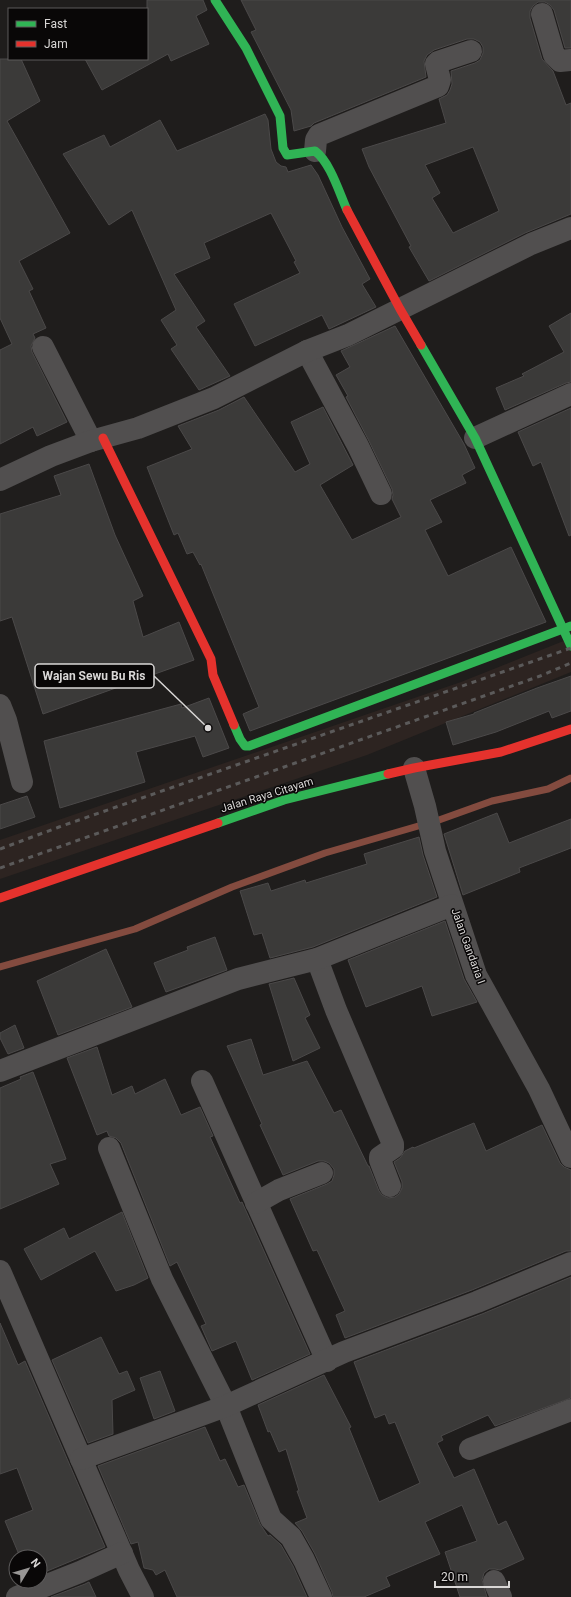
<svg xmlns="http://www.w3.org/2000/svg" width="571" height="1597" viewBox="0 0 571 1597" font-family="Roboto,sans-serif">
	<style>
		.built { fill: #2d2421 }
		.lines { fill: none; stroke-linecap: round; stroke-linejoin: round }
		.stream { stroke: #834b3f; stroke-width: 7 }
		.building { fill: #3b3a39; stroke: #4b4949; fill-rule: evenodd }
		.street { stroke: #514f4f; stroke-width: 22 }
		.fast { stroke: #30b455; stroke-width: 9 }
		.jam { stroke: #e5322d; stroke-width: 9 }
		.rail { stroke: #5b5a5a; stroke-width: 3; stroke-dasharray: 5 5; stroke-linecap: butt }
		.labels { text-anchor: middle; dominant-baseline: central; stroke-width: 3; stroke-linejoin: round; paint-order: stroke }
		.street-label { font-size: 11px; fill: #d9d7d6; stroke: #090707 }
		.leader { fill: none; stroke: #d9d7d6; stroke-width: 1.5 }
		.callout-dot { fill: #d9d7d6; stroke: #090707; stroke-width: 1.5 }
		.callout { fill: #090707; stroke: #d9d7d6; stroke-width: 1.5 }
		.callout-label { font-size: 12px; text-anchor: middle; font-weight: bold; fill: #d9d7d6 }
	</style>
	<rect width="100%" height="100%" fill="#1f1d1c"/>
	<polygon class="built" points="571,638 571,672 367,755 0,879 0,840 461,682"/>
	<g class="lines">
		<polyline class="stream" points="0,967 135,929 232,887 325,853 439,820 492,801 548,789 571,778"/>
	</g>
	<g class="building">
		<polygon points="147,0 203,0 207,10 196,16 209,44 171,61 168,54 102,90 85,59 147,59"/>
		<path d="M241,0h330v48h-6l-11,-38 -4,-5 -5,-3h-7l-5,4 -3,5v7l12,41 11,12 13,34 5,-2v111l-46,19 -96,48 -20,-34 2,-1 -42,-79 -7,-18 84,-26 -7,-24 8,-4 3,-5 2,-6 -1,-13 24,-8 5,-3 3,-7v-6l-3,-5 -6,-3h-7l-33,11 -7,5 -3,6 2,16 -112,46 -3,3 -17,5 -3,-21 -40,-78 5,-2zM473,147l26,64 -46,22 -21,-35 8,-5 -15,-28z"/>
		<polygon points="0,59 21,59 40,101 7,121 70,233 19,261 33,289 29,291 46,328 33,334 35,338 31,346 32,352 67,422 37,436 33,427 0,444 0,350 12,344 0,318"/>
		<polygon points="265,114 268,120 271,149 276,162 281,166 286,167 288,172 311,165 318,175 342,227 370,279 362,284 376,307 329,329 322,315 255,346 234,304 300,273 294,262 296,261 271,213 204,243 210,258 174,274 205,321 196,327 230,376 199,390 171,349 177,345 161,320 176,310 132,210 109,225 63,154 104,135 110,147 160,120 177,151"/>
		<polygon points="571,313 571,382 566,383 505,410 496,388 524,376 522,374 564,352 549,326"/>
		<polygon points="395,326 464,444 475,468 462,475 466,483 430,500 442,522 425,530 448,576 511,547 546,622 250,731 243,714 259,707 201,564 200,565 193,552 187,554 178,533 174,535 147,467 192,449 178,426 219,410 244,397 295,472 310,464 291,422 323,407 353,465 320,485 352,540 401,517 392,499 393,495 392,489 369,441 346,397 348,396 336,375 350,367 341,351"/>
		<polygon points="571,408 571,535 569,536 541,462 533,466 518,432"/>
		<polygon points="89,464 115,535 143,596 133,601 143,637 179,622 194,660 43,714 12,617 0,621 0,514 61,495 54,476"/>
		<polygon points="571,676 571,711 552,718 549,711 496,732 453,745 446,722 474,714 474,713 537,688"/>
		<polygon points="209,698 229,748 203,757 195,736 136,752 145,782 60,808 44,741 181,704 182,708"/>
		<polygon points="27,796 35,817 0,829 0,805"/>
		<polygon points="497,813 509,843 571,819 571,848 519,868 520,872 463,895 444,834"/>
		<polygon points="419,837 423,855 437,897 313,947 270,958 262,933 254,935 240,891 268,883 271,891 305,880 306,883 367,864 364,854"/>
		<polygon points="445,921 464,979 477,1002 432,1016 422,986 366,1007 348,960"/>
		<polygon points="215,937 227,970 166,992 154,963 188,950 187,947"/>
		<polygon points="106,949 132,1007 58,1035 37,981"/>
		<polygon points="294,978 310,1015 305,1018 320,1048 293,1061 269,984"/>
		<polygon points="15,1025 24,1048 8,1054 0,1038 0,1033"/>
		<polygon points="251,1039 263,1075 307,1061 334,1113 341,1110 368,1166 369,1166 379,1191 382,1195 388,1198 395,1197 399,1194 402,1188 402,1182 394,1162 400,1158 405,1151 413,1147 414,1148 474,1123 486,1151 542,1125 560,1163 564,1167 571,1170 571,1251 566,1251 472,1290 345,1338 336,1315 345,1311 317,1250 313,1251 290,1199 327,1184 332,1181 334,1175 334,1169 329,1163 324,1161 318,1161 283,1175 260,1125 262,1124 227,1046"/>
		<polygon points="97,1047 112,1095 132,1086 135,1094 165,1079 181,1115 200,1107 213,1136 210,1137 240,1203 242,1202 310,1354 252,1380 236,1341 212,1351 201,1326 206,1324 177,1262 170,1266 121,1143 116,1138 109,1136 107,1131 97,1135 67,1058"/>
		<polygon points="33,1072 66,1159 50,1164 59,1184 0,1209 0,1088 21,1079 20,1077"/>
		<polygon points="122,1212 148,1278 134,1285 116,1291 95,1251 41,1280 24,1249 64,1228 69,1239"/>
		<polygon points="571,1277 571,1398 495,1426 488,1415 441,1436 443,1440 437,1443 454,1478 474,1469 498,1525 506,1521 524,1559 500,1570 495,1569 489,1569 484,1573 482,1580 487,1597 460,1597 445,1552 477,1541 462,1505 425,1522 440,1554 386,1577 390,1586 364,1597 333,1597 332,1592 315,1554 302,1531 295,1523 307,1518 297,1491 299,1491 286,1449 279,1452 270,1431 268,1432 258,1405 324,1375 351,1427 349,1428 379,1502 420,1483 395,1422 389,1424 385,1414 375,1418 354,1362 482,1314"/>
		<polygon points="0,1323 18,1365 25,1361 105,1547 40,1574 40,1557 20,1557 5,1521 33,1510 17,1468 0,1474"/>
		<polygon points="101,1337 119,1374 127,1371 135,1390 112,1400 113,1434 88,1443 52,1360"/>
		<polygon points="160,1371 175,1411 154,1419 140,1378"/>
		<polygon points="205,1427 220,1461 225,1459 238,1487 244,1485 260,1524 268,1536 270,1535 281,1545 293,1566 307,1597 177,1597 165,1570 156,1575 153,1570 144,1568 138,1542 131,1544 98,1466"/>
		<polygon points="89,1582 96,1597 51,1597 85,1584"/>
	</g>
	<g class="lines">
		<g class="street">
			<polyline points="542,14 554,55 560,61 571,60"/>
			<polyline points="315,151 316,140 319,135 438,86 440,80 436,64 438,62 471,51"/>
			<polyline points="43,347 91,441"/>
			<polyline points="307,351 358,446 381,494"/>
			<polyline points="475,438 571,394"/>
			<polyline points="0,480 51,456 91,441 138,428 214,398 307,351 348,335 531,244 571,228"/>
			<polyline points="0,705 6,720 22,782"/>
			<polyline points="414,768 425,806 435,851 476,975 539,1089 571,1157"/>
			<polyline points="317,959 336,1010 393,1144 393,1148 380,1157 380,1160 390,1186"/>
			<polyline points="0,1071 238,979 317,959 452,905"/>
			<polyline points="202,1081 327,1361"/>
			<polyline points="109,1148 162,1279 226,1406 271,1519 291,1537 304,1560 321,1597"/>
			<polyline points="256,1203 279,1190 322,1173"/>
			<polyline points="0,1271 129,1570 143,1597"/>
			<polyline points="470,1449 571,1410"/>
			<polyline points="81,1459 226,1406 344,1352 477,1302 571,1263"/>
			<polyline points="494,1581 501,1597"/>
			<polyline points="17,1597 80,1572 122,1553"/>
		</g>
		<g class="fast">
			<path d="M215,0l31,48 34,68 3,32 4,7 28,-4c15,11 24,41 32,59"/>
			<polyline points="421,345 475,438 571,646"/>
			<polyline points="234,725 240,739 245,746 249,746 571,626"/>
			<polyline points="218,823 284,800 388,774"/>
		</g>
		<g class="jam">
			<polyline points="347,210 400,309 421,345"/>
			<polyline points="103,438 211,659 213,675 234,725"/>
			<polyline points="388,774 414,768 501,752 571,729"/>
			<polyline points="0,898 218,823"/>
		</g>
		<g class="rail">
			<polyline points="0,849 59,827 571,648"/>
			<polyline points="0,868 540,676 571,663"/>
		</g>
	</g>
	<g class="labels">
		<g class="street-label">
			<text transform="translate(267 795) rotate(-17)">Jalan Raya Citayam</text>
			<text transform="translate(468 946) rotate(70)">Jalan Gandaria I</text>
		</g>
	</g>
	<path class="leader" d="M208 728L154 676"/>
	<circle class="callout-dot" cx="208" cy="728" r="4"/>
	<rect class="callout" x="35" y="664" width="119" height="24" rx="4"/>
	<g class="callout-label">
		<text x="94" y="680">Wajan Sewu Bu Ris</text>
	</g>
	<rect x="8" y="8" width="140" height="52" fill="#090707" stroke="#5c5a5a"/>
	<rect x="16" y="21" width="20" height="6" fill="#30b455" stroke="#5c5a5a"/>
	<text x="44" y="28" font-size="12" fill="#d9d7d6">Fast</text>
	<rect x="16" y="41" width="20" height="6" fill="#e5322d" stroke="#5c5a5a"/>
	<text x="44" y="48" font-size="12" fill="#d9d7d6">Jam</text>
	<g transform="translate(28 1569) rotate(52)"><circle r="19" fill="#090707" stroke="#5c5a5a"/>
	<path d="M0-3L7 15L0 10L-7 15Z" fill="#989695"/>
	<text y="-6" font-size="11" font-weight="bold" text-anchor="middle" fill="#d9d7d6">N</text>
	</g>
	<path d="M435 1581v6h74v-6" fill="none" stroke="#d9d7d6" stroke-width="2"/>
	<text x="441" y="1581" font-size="12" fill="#d9d7d6" stroke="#090707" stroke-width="3" paint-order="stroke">20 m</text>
</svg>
